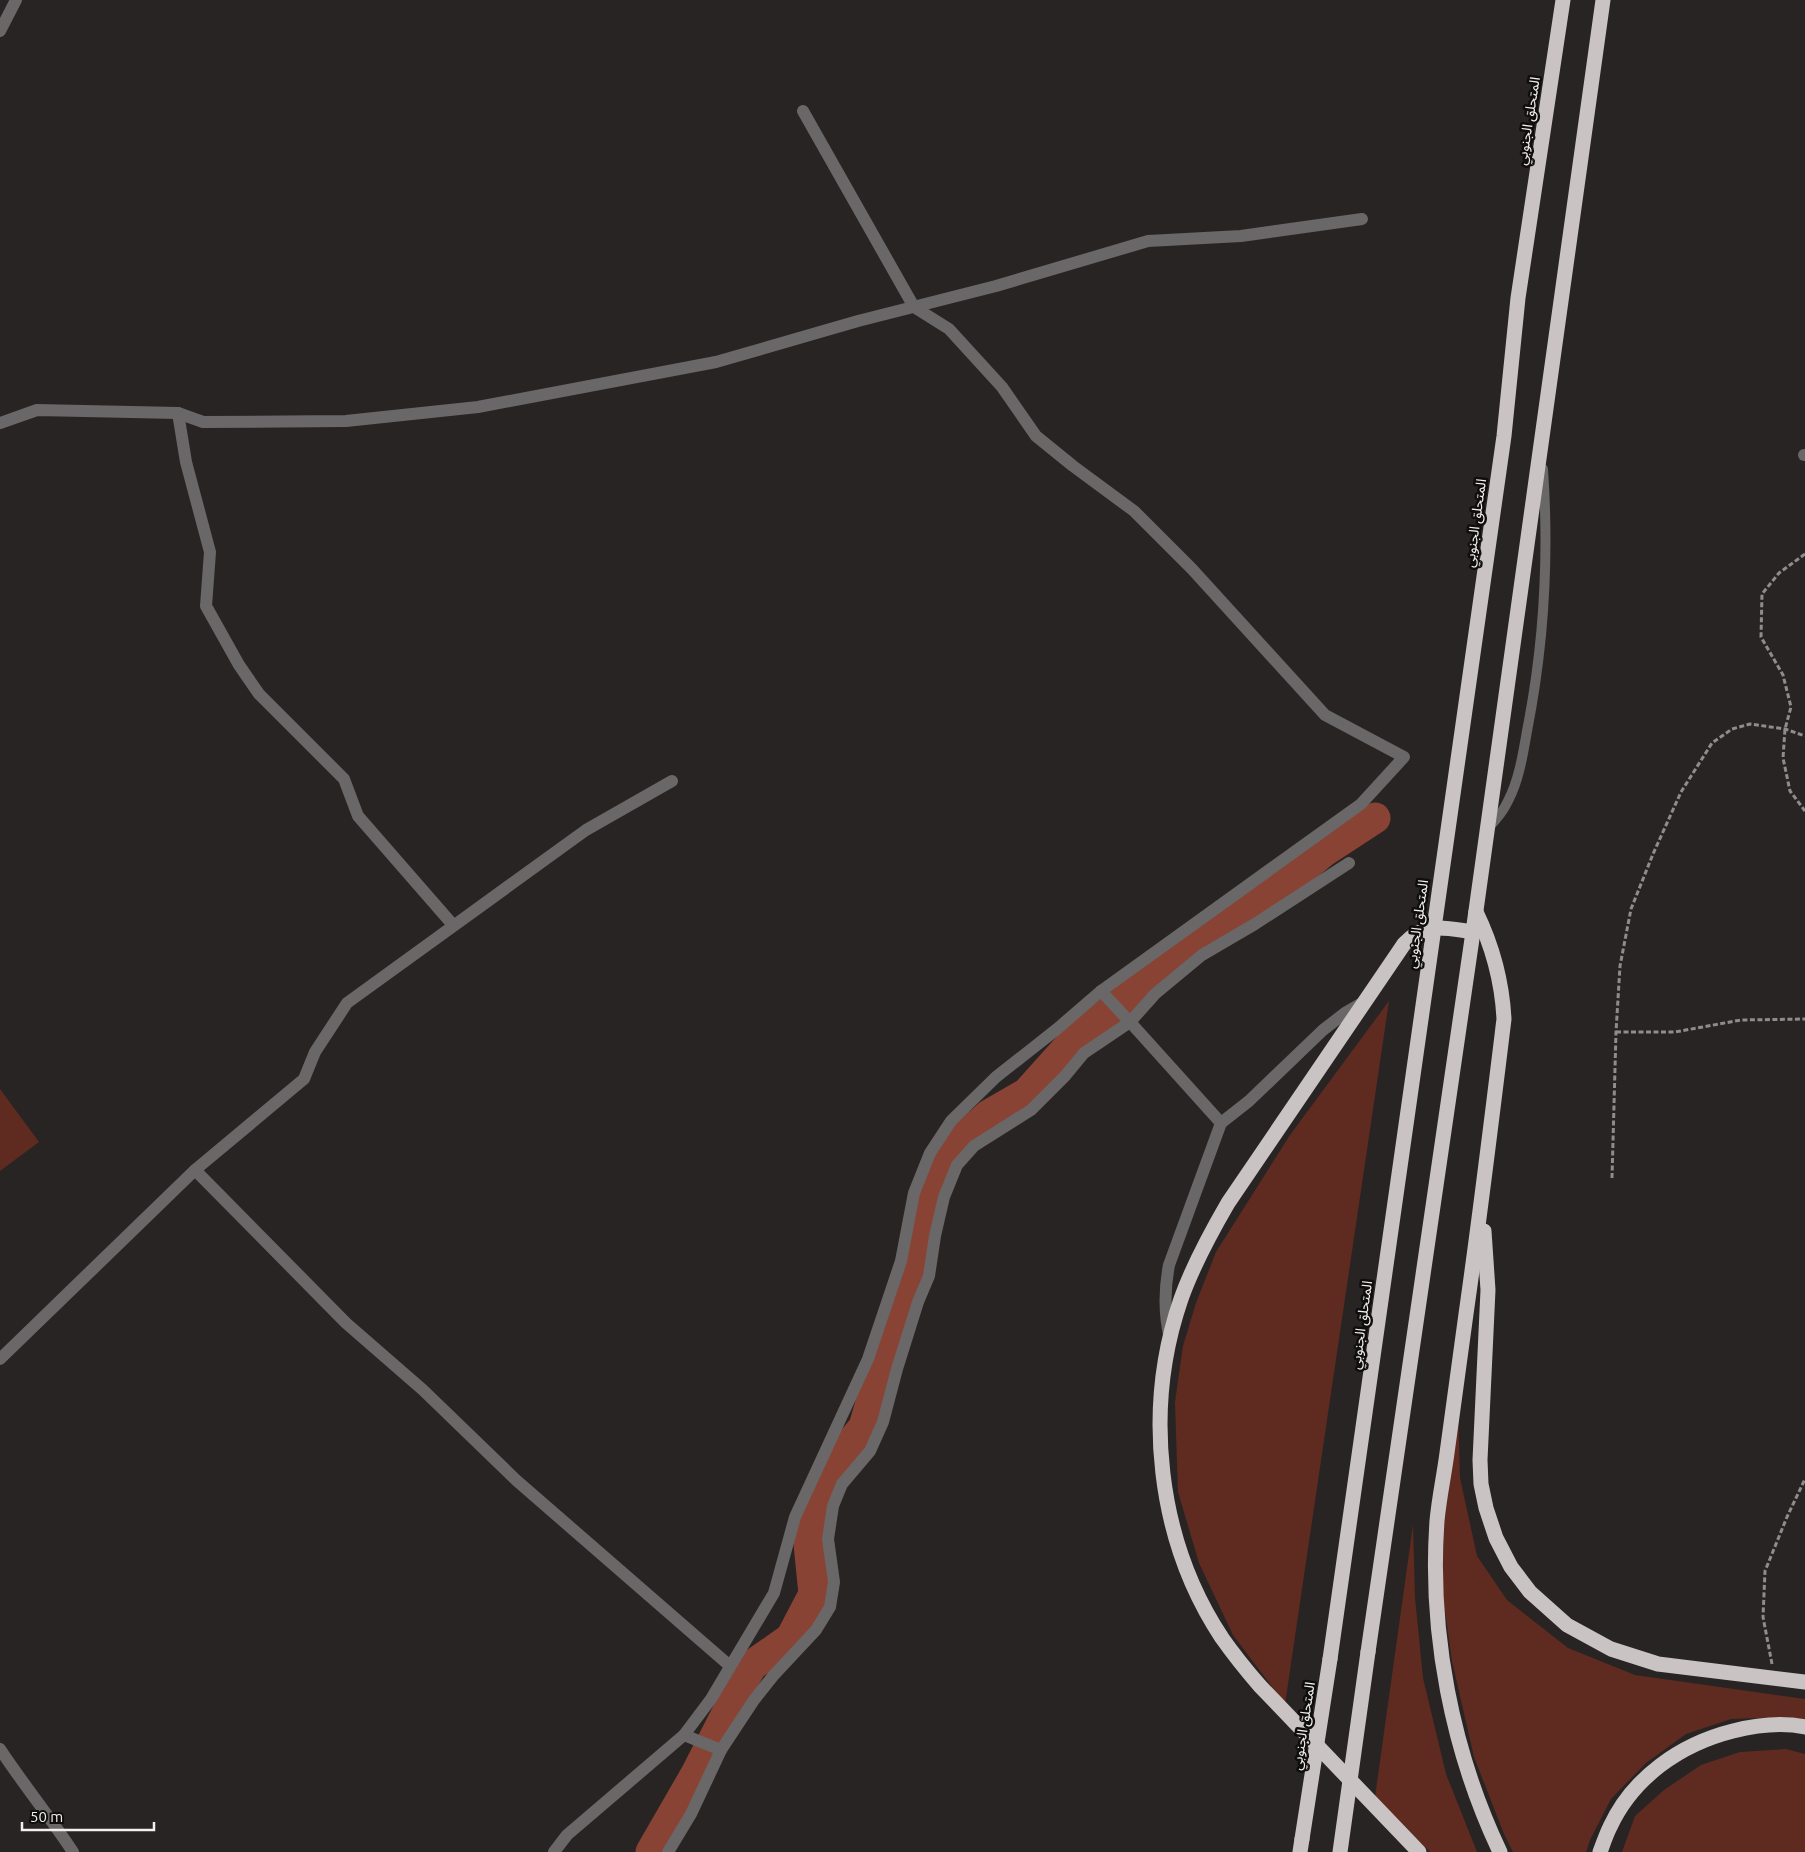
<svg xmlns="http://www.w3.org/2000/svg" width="1805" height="1852" viewBox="0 0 1805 1852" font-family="Ubuntu,'Noto Sans Arabic',sans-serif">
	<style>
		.green { fill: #5f2b20 }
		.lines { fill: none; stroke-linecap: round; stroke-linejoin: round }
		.river { stroke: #894334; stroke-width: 31 }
		.path { stroke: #8f8c8b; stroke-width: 3; stroke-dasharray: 5 2.5; stroke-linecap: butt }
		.lane { stroke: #696767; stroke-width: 10 }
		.street { stroke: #696767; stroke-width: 12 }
		.highway { stroke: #c9c4c3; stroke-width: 15 }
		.highway-bridge { stroke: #c9c4c3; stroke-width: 15 }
		.labels { text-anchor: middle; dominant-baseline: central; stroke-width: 5; stroke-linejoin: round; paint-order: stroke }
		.street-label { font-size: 14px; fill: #f2f0ef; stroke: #0f0d0d }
	</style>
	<rect width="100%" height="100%" fill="#282423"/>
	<g class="green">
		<polygon points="1389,1001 1285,1704 1233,1635 1199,1563 1178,1492 1175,1402 1183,1346 1196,1303 1216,1252 1290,1135"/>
		<polygon points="0,1089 39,1142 0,1171"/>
		<polygon points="1458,1408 1460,1478 1477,1556 1507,1600 1568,1648 1635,1675 1805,1699 1805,1721 1790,1717 1731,1719 1686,1734 1646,1763 1611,1799 1590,1840 1586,1852 1513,1852 1504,1834 1474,1757 1452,1661 1441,1583 1443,1503"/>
		<polygon points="1413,1525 1415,1598 1423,1678 1446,1774 1477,1852 1430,1852 1375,1797"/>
		<polygon points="1786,1749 1805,1754 1805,1852 1622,1852 1635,1816 1664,1790 1701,1765 1740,1752"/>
	</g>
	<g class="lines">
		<polyline class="river" points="651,1852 696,1774 751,1666 791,1638 814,1594 809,1544 816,1499 832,1465 864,1427 884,1357 908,1301 921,1257 927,1204 948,1151 989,1115 1027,1093 1069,1046 1133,992 1152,972 1198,934 1246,910 1299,872 1323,852 1375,818"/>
		<g class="path">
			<polyline points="1805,554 1779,573 1762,594 1761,637 1783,675 1791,707 1785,729 1783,758 1790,791 1805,811"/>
			<polyline points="1616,1032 1675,1032 1741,1020 1805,1019"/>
			<polyline points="1612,1178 1616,1032 1620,966 1631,909 1653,854 1681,792 1712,743 1732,729 1750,724 1785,729 1805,736"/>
			<polyline points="1772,1664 1763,1617 1765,1571 1787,1517 1805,1479"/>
		</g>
		<path class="lane" d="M1488,828c8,-8 15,-16 20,-27 11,-21 15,-47 19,-70 17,-86 22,-175 16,-262"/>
		<g class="street">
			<polyline points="0,31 16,0"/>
			<polyline points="178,413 186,462 210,552 206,606 239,665 259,694 344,779 358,816 453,925"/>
			<polyline points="0,423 37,410 178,413 203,422 346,421 478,407 716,362 858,321 996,286 1148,241 1241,236 1362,219"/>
			<polyline points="1804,455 1805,455"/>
			<polyline points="1101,991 1130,1022 1221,1123"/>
			<polyline points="195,1170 346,1323 423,1390 516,1480 730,1666"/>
			<path d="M1170,1339c-6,-25 -6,-48 -1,-74l52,-142 28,-22 74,-71 22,-17 19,-11"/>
			<polyline points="0,1359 195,1170 304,1079 315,1052 347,1003 586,830 672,781"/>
			<polyline points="684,1735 721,1750"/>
			<path d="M0,1749c23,35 50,68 73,103"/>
			<polyline points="554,1852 567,1835 684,1735 711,1699 774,1593 795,1517 868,1359 901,1261 914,1193 930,1153 951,1121 996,1077 1057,1029 1101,991 1361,804 1404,757 1325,715 1192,569 1134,511 1073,466 1036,436 1002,387 949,329 914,307 803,111"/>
			<polyline points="668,1852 691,1814 721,1750 754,1700 773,1676 816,1630 830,1607 834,1582 828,1539 833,1506 842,1484 870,1451 883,1422 897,1369 918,1302 929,1276 935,1236 944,1197 957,1165 974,1146 1031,1110 1065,1076 1084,1053 1130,1022 1155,994 1202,955 1255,924 1349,863"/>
		</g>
		<g class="highway">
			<path d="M1476,912c17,35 26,68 28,107 -12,98 -24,197 -38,295 -6,47 -13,93 -19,139 -3,23 -8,45 -10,68 -8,112 15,230 63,331"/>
			<polyline points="1484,1231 1488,1290 1480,1460 1481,1484 1486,1508 1496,1538 1511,1567 1530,1592 1567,1625 1611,1649 1658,1664 1805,1682"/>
			<polyline points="1368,1652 1473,932 1603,0"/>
			<polyline points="1330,1659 1504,436 1518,298 1563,0"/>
			<polyline points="1300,1852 1302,1839"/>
			<path d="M1419,1852l-159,-166c-14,-16 -26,-31 -38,-48 -65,-98 -79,-229 -41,-339 12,-34 29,-65 47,-96l176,-259c22,-23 41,-16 69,-12"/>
			<path d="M1600,1852c3,-8 6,-17 10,-25 23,-50 71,-83 123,-96 24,-6 48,-9 72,-4"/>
		</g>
		<g class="highway-bridge">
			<polyline points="1302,1839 1330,1659"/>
			<polyline points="1340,1852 1368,1652"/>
		</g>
	</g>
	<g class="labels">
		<g class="street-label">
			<text transform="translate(1528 121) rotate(-81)">المتحلق الجنوبي</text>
			<text transform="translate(1475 523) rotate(-82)">المتحلق الجنوبي</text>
			<text transform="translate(1417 924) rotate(-82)">المتحلق الجنوبي</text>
			<text transform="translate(1361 1325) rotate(-82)">المتحلق الجنوبي</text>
			<text transform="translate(1303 1726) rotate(-81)">المتحلق الجنوبي</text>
		</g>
	</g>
	<path d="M22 1822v8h132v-8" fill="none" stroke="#f2f0ef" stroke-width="2.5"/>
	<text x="30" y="1822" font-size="15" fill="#f2f0ef" stroke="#0f0d0d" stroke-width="4" paint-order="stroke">50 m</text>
</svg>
